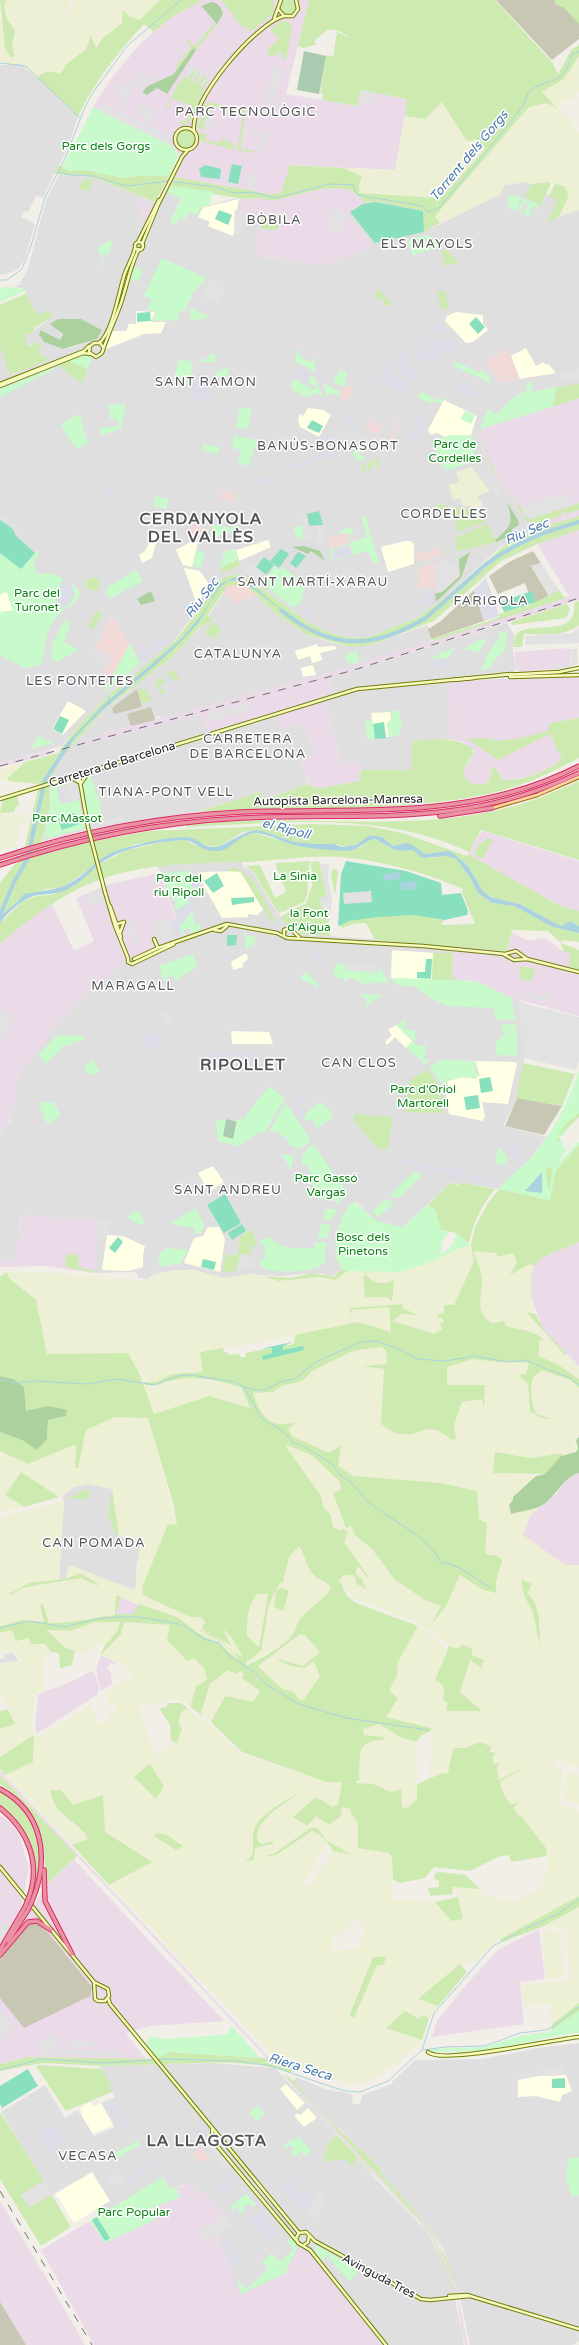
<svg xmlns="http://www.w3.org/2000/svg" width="579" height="2345" viewBox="0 0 579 2345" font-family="'Varela Round',sans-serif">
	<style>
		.residential { fill: #e0dfdf; fill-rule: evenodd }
		.commercial { fill: #f2dad9 }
		.industrial { fill: #ebdbe8 }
		.education { fill: #ffffe5 }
		.construction { fill: #c7c7b4 }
		.farmland { fill: #eef0d5; fill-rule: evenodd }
		.grass { fill: #cdebb0; fill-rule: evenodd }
		.forest { fill: #add19e }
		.cemetery { fill: #aacbaf }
		.park { fill: #c8facc; fill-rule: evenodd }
		.pitch { fill: #88e0be }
		.parking { fill: #e2e2e2 }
		.plaza { fill: #dddde8 }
		.water { fill: #aad3df }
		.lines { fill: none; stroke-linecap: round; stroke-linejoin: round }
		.stream { stroke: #aad3df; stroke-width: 1 }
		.river { stroke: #aad3df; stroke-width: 4 }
		.secondary-casing { stroke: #707d05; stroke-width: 4.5 }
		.primary-casing { stroke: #a06b00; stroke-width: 4.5 }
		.motorway-casing { stroke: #dc2a67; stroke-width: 5.5 }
		.secondary { stroke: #f7fabf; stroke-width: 2.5 }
		.primary { stroke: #fcd6a4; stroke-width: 2.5 }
		.motorway { stroke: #e892a2; stroke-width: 3.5 }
		.rail { stroke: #707070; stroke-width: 1; stroke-dasharray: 8 8; stroke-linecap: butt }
		.secondary-bridge-casing { stroke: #707d05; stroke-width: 4.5; stroke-linecap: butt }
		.motorway-bridge-casing { stroke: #dc2a67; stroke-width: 5.5; stroke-linecap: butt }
		.secondary-bridge { stroke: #f7fabf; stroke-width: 2.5 }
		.motorway-bridge { stroke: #e892a2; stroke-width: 3.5 }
		.labels { text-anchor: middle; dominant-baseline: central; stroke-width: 3; stroke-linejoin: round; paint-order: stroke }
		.park-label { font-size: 12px; fill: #0c8416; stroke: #fff }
		.street-label { font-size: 12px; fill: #222; stroke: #fff }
		.neighbourhood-label { font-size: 13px; letter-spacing: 1px; fill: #555; stroke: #fff }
		.water-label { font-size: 13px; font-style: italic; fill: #4a7aab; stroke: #fff }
		.district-label { font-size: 16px; font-weight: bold; letter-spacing: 1px; fill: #555; stroke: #fff }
	</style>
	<rect width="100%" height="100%" fill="#f2efe9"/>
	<g class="residential">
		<polygon points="21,64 29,69 78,116 68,147 43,197 36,196 28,212 24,211 21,217 35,224 24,261 19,268 13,272 0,275 0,65"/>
		<path d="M59,175l34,2 68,28 6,-13 14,6 -11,24 5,3 5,-8 9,-6 43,-12h10l-2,19 19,1 -1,38 28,1 87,-13 -27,-30 19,-13 11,-1 47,10 1,21 77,-38 3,-9 22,-3 5,2 -5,13 15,7 5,-10 12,6 -11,23 32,-15v190l-98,30 1,22 5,9 3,12 18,24 17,26 8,9 -33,17 -57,52 -26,19 -49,19 -16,1 -20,-4 -25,-12 -62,-46 -32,12 -42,57 -64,52 -28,28 -17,21 -62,17v-417l11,28 38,-14 -24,-19v-7l7,-1 20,-17 -13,-1 -7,-9 -7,-17 -12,-3 6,-1 9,-16 18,-69zM193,293l-8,17 -7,2v8l-25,1 5,-10 -11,-1 5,-11 -8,-3zM66,319h15l21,11 -5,9 -6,1 -16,7 -12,2 -19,-7 -2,-12 18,10z"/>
		<polygon points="232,584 248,587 274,612 307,635 329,642 352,647 370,645 428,625 431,639 427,643 353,666 161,719 160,716 156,717 156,720 101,734 101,736 149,728 202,713 209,735 276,714 303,723 315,756 300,760 308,784 263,800 260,792 195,812 90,829 42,841 50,806 49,786 55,770 63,756 106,708 171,658 202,626 224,592 225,588"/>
		<polygon points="507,623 515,636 513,647 515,677 449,681 450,739 413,741 412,770 361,770 361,762 342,764 325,702 336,699 330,678"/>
		<polygon points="242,862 243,867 251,870 280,917 293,925 299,934 453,945 452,974 460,980 521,1001 524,1064 517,1097 503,1126 547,1137 527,1162 499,1189 463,1183 459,1184 451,1183 403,1227 377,1221 356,1202 348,1208 337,1232 336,1260 341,1264 341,1269 331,1277 320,1273 280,1276 258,1275 253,1273 224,1278 193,1270 175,1270 153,1275 148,1279 138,1278 136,1272 94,1273 98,1220 19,1215 20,1240 16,1241 16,1261 0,1261 0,1134 11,1121 17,1081 21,1070 47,1036 49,1029 55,1027 92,987 125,963 127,957 133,957 182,935 158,866 183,863"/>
		<polygon points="88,1484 113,1489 116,1535 141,1543 136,1570 136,1591 69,1565 66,1579 59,1580 64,1501 62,1496 74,1487"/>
		<polygon points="14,1653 18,1661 0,1663 0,1659 5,1658 4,1654"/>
		<polygon points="579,2043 579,2341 572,2345 470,2345 460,2298 455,2298 464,2345 385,2345 307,2250 301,2247 284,2276 240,2296 217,2236 232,2224 187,2184 177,2187 180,2197 164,2204 90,2221 100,2214 77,2180 52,2195 1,2112 45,2085 65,2118 78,2110 94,2136 115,2127 101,2103 115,2097 107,2087 112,2084 100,2068 102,2066 212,2063 275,2068 337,2135 328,2144 353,2165 356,2158 426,2231 448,2271 448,2279 459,2292 444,2249 421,2218 381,2174 378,2166 376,2167 343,2132 324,2116 293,2082 296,2077 325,2089 353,2094 352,2104 360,2104 362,2095 392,2084 392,2082 415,2060 482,2059 538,2048"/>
	</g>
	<g class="commercial">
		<polygon points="506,348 514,362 520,379 504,383 499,381 486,362"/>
		<polygon points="345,385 354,389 348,402 339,397"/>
		<polygon points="370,415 369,421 380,427 388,417 378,435 389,440 399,421 388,416 402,420 392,442 401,449 394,451 374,441 378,434 364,427"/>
		<polygon points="222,490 236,493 234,502 220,499"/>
		<polygon points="193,525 209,529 207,538 185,534 188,527"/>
		<polygon points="252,529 255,543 247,546 244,533 240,532"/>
		<polygon points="347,532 350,543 330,549 327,539"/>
		<polygon points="441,547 443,554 417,562 417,552 426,553"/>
		<polygon points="445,559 454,564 458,562 459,576 442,592 434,593 434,587 419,588 418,569"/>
		<polygon points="233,584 248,587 256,594 253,597 236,604 224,592 225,587"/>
		<polygon points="110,616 115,620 140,664 105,689 111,677 102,672 108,661 90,649 99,643"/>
		<polygon points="199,2148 202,2148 210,2158 202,2163 193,2153"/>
	</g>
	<g class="industrial">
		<polygon points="202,0 221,0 251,32 270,15 274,0 309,0 286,94 357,106 361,90 408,99 395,170 291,165 281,193 270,194 175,177 183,157 170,145 93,107 110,80 140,44 172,17"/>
		<polygon points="338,188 351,190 357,197 364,199 365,203 346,215 374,246 321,266 286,258 258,257 258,219 240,218 242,199 263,198 272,201 322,189"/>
		<polygon points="138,199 152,205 145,222 139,219 142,211 135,205"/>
		<polygon points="579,398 579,516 533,530 525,521 508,495 490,471 487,459 482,450 481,428"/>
		<polygon points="579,530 579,600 330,678 336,699 325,702 342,764 361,762 360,781 322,788 310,787 300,760 315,756 303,723 282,730 276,714 209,735 202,714 80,746 79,742 101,736 101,734 353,666 569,596 537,544"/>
		<polygon points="570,648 570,668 520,672 514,667 515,652"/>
		<polygon points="572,676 579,677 579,718 550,723 562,759 548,769 530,776 508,780 503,780 495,766 489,772 491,773 488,783 480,785 468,782 464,777 465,768 474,754 474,749 463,742 450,739 449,681"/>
		<polygon points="50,750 51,754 0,767 0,763"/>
		<polygon points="482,831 579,861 579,911 560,906 468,854"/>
		<polygon points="160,873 181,936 133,957 127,957 125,963 92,987 55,1027 49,1029 47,1038 19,1074 11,1119 0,1134 0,944 29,919 52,904 74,951 94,941 76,898 110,884"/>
		<polygon points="512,932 528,941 545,938 562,951 570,953 569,967 579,970 579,1016 504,996 476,981 455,979 452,974 453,945 507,951"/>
		<polygon points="19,1215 98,1220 94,1273 46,1266 0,1267 0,1261 16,1261 16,1240 20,1240"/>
		<polygon points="579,1242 579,1366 543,1330 531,1296 531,1275 534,1266 541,1258"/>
		<polygon points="579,1473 579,1565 565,1565 523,1535 530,1515 556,1494 569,1476"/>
		<polygon points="121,1597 138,1605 138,1608 133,1614 116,1614"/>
		<polygon points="101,1655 116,1663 115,1665 110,1663 107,1670 111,1671 112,1684 101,1691 96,1669"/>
		<polygon points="91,1671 95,1675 99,1688 97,1695 36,1734 35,1721 38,1701 37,1695 75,1680"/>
		<polygon points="0,1771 275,2064 273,2065 0,1774"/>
		<polygon points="0,1815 14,1826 20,1837 29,1868 21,1907 0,1944"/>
		<polygon points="74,1859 78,1864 224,2021 150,2026 126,2033 146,2059 29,2057 0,2064 0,1958 21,1929 38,1898 50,1882"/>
		<polygon points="539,1930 545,1979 520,1982 524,2024 432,2037 437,2021 466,1985 497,1951 516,1940"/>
		<polygon points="284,2074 424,2224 447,2260 458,2292 455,2293 441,2254 424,2227 305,2100 283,2075"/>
		<polygon points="187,2184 212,2199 232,2224 217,2236 240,2296 284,2276 301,2247 307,2250 385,2345 94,2345 41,2250 90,2221 105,2243 155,2219 151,2209 180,2197 177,2188"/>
		<polygon points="0,2201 44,2274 85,2345 0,2345"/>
		<polygon points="457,2297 458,2297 468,2345 465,2345 461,2327"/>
	</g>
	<g class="education">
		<polygon points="239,199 237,210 235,210 234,227 236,228 233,236 208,226 210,222 198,217 202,209 205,207"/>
		<polygon points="136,311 155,312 151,322 166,322 161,333 144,334 106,349 112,331 126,331 129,324 136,324"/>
		<polygon points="456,312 483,315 483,323 488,330 473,342 466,343 445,321 447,316"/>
		<polygon points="526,348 536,366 543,362 546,365 548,364 556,373 520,379 511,356"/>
		<polygon points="444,400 477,416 471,435 445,437 437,433 431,435 428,430"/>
		<polygon points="308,408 323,410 331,415 319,437 300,427 298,419 300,414 303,416"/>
		<polygon points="154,529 159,532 152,558 142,563 139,555 146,550"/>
		<polygon points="268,540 271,547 239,561 236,550"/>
		<polygon points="192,541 198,542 192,567 183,565 176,550"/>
		<polygon points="405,541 411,541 414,545 414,564 388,572 381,547"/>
		<polygon points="184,568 200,571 209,584 198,603 196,602"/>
		<polygon points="7,592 13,611 0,612 0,594"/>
		<polygon points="317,644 318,647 335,646 337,649 320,653 322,660 312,663 310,656 298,660 295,651"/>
		<polygon points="313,665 316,675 303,677 301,668"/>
		<polygon points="68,701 86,711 63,735 52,729"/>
		<polygon points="390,712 394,736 375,739 371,713"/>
		<polygon points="240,871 263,910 257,915 248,914 248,917 222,918 202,883 202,872"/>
		<polygon points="392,950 433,953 432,980 391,978"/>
		<polygon points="244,954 247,954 248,959 243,963 243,967 233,970 231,962"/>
		<polygon points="396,1025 412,1041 406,1048 395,1037 387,1045 385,1042 392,1035 388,1030"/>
		<polygon points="231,1031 269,1032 273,1044 232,1044"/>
		<polygon points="475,1061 516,1062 517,1064 508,1104 482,1102 485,1116 483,1121 449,1114 446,1097 449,1090 447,1081 464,1077 477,1079 477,1076 480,1076"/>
		<polygon points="213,1166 224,1182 209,1192 198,1173"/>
		<polygon points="208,1227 219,1227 225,1239 220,1272 184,1263 194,1238 203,1236"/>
		<polygon points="107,1235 123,1236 145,1246 143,1255 143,1267 128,1271 102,1270"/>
		<polygon points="566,2075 572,2091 562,2095 560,2102 536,2096 518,2097 518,2080 539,2076"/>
		<polygon points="286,2084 305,2103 297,2110 280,2089"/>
		<polygon points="90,2102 93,2107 101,2103 113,2125 93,2134 81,2114 83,2113 80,2108"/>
		<polygon points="308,2108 317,2118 304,2127 294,2116 298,2113 300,2115"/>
		<polygon points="92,2172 110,2201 74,2223 56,2194"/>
	</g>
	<g class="construction">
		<polygon points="496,0 579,0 579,39 552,60"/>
		<polygon points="533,551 541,563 531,566 549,596 536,602 532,591 528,592 525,583 498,594 489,576 509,562"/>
		<polygon points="474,590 484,621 431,639 428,629 441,621"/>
		<polygon points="137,689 142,707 114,714 112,708"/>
		<polygon points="151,707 155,720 131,726 127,714"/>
		<polygon points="517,1098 562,1106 544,1135 505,1126"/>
		<polygon points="35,1922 40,1924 50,1935 92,1987 90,1996 24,2028 0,1998 0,1959 25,1925"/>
		<polygon points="0,2302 26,2345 0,2345"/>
	</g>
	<g class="farmland">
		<polygon points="7,0 68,0 71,3 62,18 63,20 75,0 160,0 140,20 130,17 123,11 122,23 102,39 95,48 91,36 86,49 67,64 60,74 43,72 37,78 21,64 7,65 0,60 0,16 4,28 5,48 12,46 14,39 15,31 6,17 4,5"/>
		<polygon points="579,56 579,92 570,101 566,99 557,108 542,92"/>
		<polygon points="442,102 466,140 475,139 486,148 441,198 359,193 359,185 344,168 395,170 405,116 425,119"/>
		<polygon points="546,103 557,108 574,123 576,133 579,131 579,210 559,217 569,195 557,184 554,185 549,182 531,184 526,182 504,185 501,194 440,223 435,216 529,107"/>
		<polygon points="472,467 490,491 477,496 483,505 479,508 462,505 460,498 453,500 449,485 459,482 456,472"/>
		<polygon points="24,763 4,781 0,781 0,769"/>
		<polygon points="0,813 6,813 7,818 7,814 27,815 24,826 18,825 19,838 12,848 0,851"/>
		<path d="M471,1245l3,16 -20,44h-10l-2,13 2,6 -2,5 -8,5 -41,-13 8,-7 15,1 -14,-7 1,-4 -53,4 1,6 1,-4 37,-3 3,25 -34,-10 -90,19 -67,11 3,20 -32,2 -17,8 -14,-2 -11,-21 -83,-5 -11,-54 -27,-22 -2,-6h36l98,9 6,-1 6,-5 22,-5h18l31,8 28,-4 26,7 41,-4 16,3 12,-9 53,1 10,-3 16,-5 31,-16zM363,1276l6,1 7,6 14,-1 2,3v16l-5,-4h-22z"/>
		<polygon points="475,1250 495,1253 499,1257 513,1253 517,1262 510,1274 530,1263 534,1266 531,1275 531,1296 535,1313 526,1312 543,1333 579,1367 579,1379 560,1366 539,1356 539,1339 544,1340 539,1335 533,1332 524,1332 506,1326 504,1321 492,1323 485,1319 479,1305 482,1278 476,1261"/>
		<path d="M381,1347l5,3 1,14 -24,3 21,2 -3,55 21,11 28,-6 13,3 13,7 -2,-14 8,-24 20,-2v11l3,-25h-38v-18l26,-8 24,3 32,1 -3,12 6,5 10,-10 28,10 9,8v47l-6,6 3,7 -4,4 -42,6 -35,-6 -2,21 43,3 -27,29 2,9 28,-7 -9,9 -7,19 42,30h14v204v-2l-12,-3 -8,-5 -4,1 -1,4 3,3 5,-2 1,4 -3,33 3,6 7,10 -6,-14 15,7v85l-79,43 -25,23 -15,2 -42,35 20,7 -9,12 -7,-3 -2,4 -15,-8 -19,17 36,12 -5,7 -46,34 -21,3 -48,-15 -3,-2 2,-5 -31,-10 -161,-167 22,-10 -26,-43 -2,-36 -30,9 -12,-15 3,27 22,17 2,6 -16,5 -67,-70 28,-13 1,-27 -34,22v-28l15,-6 -7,-18 -8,-9v-32l21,-4 -6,-9 -15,2v-20l12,-3 33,14 6,8 -7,9 -1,30 -7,2 -4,23 2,19 4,2 54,-33 6,19 6,1 8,-11 5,-2 -1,-7 -7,2 -4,-13 17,-13 5,-1v17l4,-24h-4v-4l-26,-13 20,-21 3,-13 47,4 33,43 3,12 -11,6 -6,21 -9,-7 -20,1 -22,7 17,49 16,-15 5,1 3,-4 -1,-5 3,-5 -4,-8 3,-8 5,-4 25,16 29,28 87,29 32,-2 2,-31 4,-7 5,-2h13l1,-3 -20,-2 -1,-6 16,-5 21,13 16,6 1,55 -8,9 -7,1 -11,-16 -49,-10 -4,22 -5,3 -17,-10 -23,20 23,-1 13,8 12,-8 1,-9 11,2 -3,2 8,13v24l30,5 4,4v42l43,3 16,19 12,-3 -7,-31 24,2 3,6 34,7 24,-14 8,-25 -3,-15 -33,-40 5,-5 -8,1 -6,-6 -5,-16 24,-16 -24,14 -2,-12 2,-5 -6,1v-7l-6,-12 -7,-3 -15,6h-12l-5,25 -8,1 -10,6 1,-52 -45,-11 3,-26 9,-18 -1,-9 21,-38 29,23 -12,31 8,4 2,4 -2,12 5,3 -2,8 32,-1 -18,-18 10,-33 13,9 -1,-5 3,-2 -9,-3 -4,-3v-6l-10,-5 -4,5 -9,-3 -20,-16 -19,-10 -59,-23 -6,-11 -7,-4 6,-7 5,-1 5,1 12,13 -10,-13v-6l3,-2 7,11 2,-3 -24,-33 -4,-12 -7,-3 -2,-11 -8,-10 -2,-10 -35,-49 1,-2 26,11 28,26v8l-8,3 13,35 5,-2 11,16 10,7 19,27 9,9 25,15 17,6 -10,17 14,-17 14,-31 23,15 12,-2 5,-21 -8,-12h-7l2,-31 -8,-5 -2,-28 -36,-8 -88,-7 -15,-10v-21l-9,8 -37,-17 -5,-7 8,-7 -13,3 -11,-3 -12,-13 -6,-16 19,-1 10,-6 20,-5 12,-11 39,-19zM293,1797l-15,11 -20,20 -2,10 6,6 8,-3 -2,5 -13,2v11l-22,7 16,-7 3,-4 3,-28 4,-5 24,-20zM312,1827l6,2 9,12 18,11 8,2h-9l-9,-4 -3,2 -4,10 -9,8 -11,17 -6,-3 25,-41 -9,-10 -6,-2 -36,24 -14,2 13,-4zM355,1918l7,5 1,12 -7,14 -25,2 3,-16h7zM373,1957l10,8h-6l-23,53 -5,-2z"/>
		<polygon points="192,1378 242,1388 250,1408 209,1396 154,1414 143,1385 156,1387 174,1380"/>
		<polygon points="137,1416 148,1417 150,1421 177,1526 168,1524 143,1595 190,1617 200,1617 216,1636 224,1639 230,1645 221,1628 232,1638 242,1653 243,1657 233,1653 239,1657 238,1660 219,1643 201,1635 177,1617 139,1604 138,1605 117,1595 115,1615 87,1618 66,1624 49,1623 43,1605 40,1605 45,1622 23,1620 0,1626 0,1517 64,1501 59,1579 22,1589 81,1578 97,1586 80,1573 71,1578 66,1577 69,1565 135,1590 141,1543 119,1535 112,1489 88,1484 74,1487 59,1497 21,1472 5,1495 24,1507 0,1512 0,1451 28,1464 74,1445 76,1448 75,1468 86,1430 115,1417"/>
		<polygon points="299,1546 314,1575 331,1588 326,1596 301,1618 295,1626 293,1634 286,1642 245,1666 246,1662 261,1651 269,1604 280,1582 283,1582 289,1557"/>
		<polygon points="258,1594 268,1594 259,1647 247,1636 246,1630 252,1601"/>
		<polygon points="121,1621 119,1632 103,1646 97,1643 91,1647 86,1655 64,1647 46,1630 70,1631 95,1622"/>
		<polygon points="300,1634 305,1635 320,1652 303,1666 276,1657 283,1663 305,1668 314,1661 316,1663 320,1676 304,1699 299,1700 294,1692 281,1688 258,1666"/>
		<polygon points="229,1670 241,1671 244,1674 243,1678 260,1691 253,1702 211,1722 201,1713 210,1684"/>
		<polygon points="567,1773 579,1775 579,1798 574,1797 579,1798 579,1804 563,1800 565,1775"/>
		<polygon points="579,1907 579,2003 552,2024 549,2004 524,2006 521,1985 569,1980 568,1930 544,1926"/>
		<polygon points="544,1930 561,1932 562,1965 565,1966 564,1977 548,1979 542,1944"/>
	</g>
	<g class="grass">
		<circle cx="288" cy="7" r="8"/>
		<polygon points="0,0 7,0 4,5 6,17 15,31 12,46 15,56 11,58 5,48"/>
		<path d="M160,0h42l-30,17 -18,15 -10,-8c-27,29 -49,57 -66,92l-41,-38c8,-8 12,-7 23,-4l7,-10 19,-15 5,-13 5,12 6,-9 20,-16 1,-13 7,7 10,3z"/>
		<polygon points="221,0 274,0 273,14 251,32 245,26 243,28"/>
		<polygon points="309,0 495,0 552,62 558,74 571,50 579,45 579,56 564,79 542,92 557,108 546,103 529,107 435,216 440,223 424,232 423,211 376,201 365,202 351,190 338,188 322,189 272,201 263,198 242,199 171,186 175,177 270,194 281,193 290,165 344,168 362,177 359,185 359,193 441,198 486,148 475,139 472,141 466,140 442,102 425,119 405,116 407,99 361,90 357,106 322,100 323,93 320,93 326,55 333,57 337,32 353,39 337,30 327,30 314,41 317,44 304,48 298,46"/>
		<polygon points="555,0 579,0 579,24 564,8 555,4"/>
		<polygon points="281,21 289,22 292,27 286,59 282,58 282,53 279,52 277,56 267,55 269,52 267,49 279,39 270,29"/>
		<polygon points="215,22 217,24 196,50 193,48 178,68 175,66 185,56 178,50 186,54 192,46 186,42 188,40 195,46"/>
		<polygon points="190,65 191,66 184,77 188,79 195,68 201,73 195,83 197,84 203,75 206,77 200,86 209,78 189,123 180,125 179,122 187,120 192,106 172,98 166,109 164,109"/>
		<polygon points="207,102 246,110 241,146 242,149 255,151 254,153 237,150 243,116 213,106 211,111 209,111 203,127 205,128 204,130 197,128"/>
		<circle cx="186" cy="139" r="10"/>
		<polygon points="198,132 206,134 205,140 219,143 221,139 231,142 234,146 234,150 201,141"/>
		<polygon points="59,165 69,171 86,170 123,178 135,176 169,176 155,202 93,177 54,174"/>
		<polygon points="94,179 88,192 79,188 83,180"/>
		<polygon points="549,182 551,183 541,205 525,197 531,184"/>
		<polygon points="555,184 564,186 569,195 559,217 547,223 557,200 549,196"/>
		<polygon points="279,214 278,230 260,229 261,218"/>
		<polygon points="446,250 458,261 457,263 445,266 441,251"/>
		<polygon points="381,290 384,297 382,299 387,297 391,304 385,307 382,299 378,300 375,292"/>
		<polygon points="445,290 449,308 441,310 437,292"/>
		<polygon points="27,293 32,306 39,315 49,310 52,317 36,327 32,333 26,334 25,341 30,347 36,341 41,345 38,352 49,360 10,375 0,346 0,305"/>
		<polygon points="67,360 87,369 82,384 61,368 60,363"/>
		<polygon points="579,384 579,398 552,407 557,387"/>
		<polygon points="481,432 493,470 520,507 522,507 529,519 579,503 579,510 566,514 565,511 562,512 563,515 536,524 526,521 508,491 491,470"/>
		<polygon points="378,457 380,467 377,468 374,459 371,460 373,469 369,470 367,463 365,463 366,471 363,472 361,466 357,467"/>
		<polygon points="438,504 449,506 450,515 441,515 441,513 435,512"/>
		<polygon points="452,506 481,512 486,522 457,532"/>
		<path d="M579,516v14l-42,14 -36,17 -67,60 -64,24 -18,2 -45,-12 -33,-23 -26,-25 -20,-2 -21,31 3,2 4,-4 -3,7 -11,6 -29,31 -65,50 -43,48 -8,14 -6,16 1,20 -12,49 51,-13 60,-11 164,-7 55,2 35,7 64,23 1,-2 92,52 19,5v15l-9,-4 -8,4 -5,-2 -37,-20 -30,-7 -7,-6 -15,-25 -21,-15 -22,3 -20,-11 -12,3 -11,-9 -12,-2 -10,8 -12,4 -14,-3h-19l-21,-2 -31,-11 -8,-1 -12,2 -25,15 -17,-3 -10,-6 -55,6 -25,9 -43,31 -9,4 -13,1 -28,12 -18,15v-33l15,-19 3,-1 7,-17 14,-62 -32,-3 1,-3 17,-16 33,-9 21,-28 28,-28 69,-57 44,-59c9,-7 14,-7 25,-5l62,46 25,12 20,4 16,-1 49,-19 26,-19 67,-58 10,-6 4,1 9,-6z"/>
		<polygon points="488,524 496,542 458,551 456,550 457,537"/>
		<polygon points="238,560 240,565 221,574 222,567"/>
		<circle cx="93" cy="584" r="7"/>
		<polygon points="559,590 565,598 434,641 431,639 495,619 499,617 499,614 536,602"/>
		<path d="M579,601v24c-14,12 -37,9 -55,9l-2,13h-9c1,-3 1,-9 3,-12 12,-16 63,5 58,-32z"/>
		<polygon points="567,604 570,609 566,618 512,625 511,622"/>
		<polygon points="96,611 102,614 93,630 88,627"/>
		<polygon points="213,622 221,630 213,639 205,632"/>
		<polygon points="173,669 179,678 175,682 168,675 165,678 166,682 160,685 163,691 168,692 161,695 155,680 157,678 160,681"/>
		<polygon points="141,687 144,691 146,689 152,701 141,703 138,690"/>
		<path d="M579,718v40c-25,13 -51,26 -79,33 -95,24 -204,14 -303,21l63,-20 4,8 44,-16 3,3 11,1 37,-7 2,-11h51v-29c23,-2 42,-5 62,8l-2,2 2,3c-3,4 -7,9 -9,14 -5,15 12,18 23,15l3,-10 -2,-1 6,-6 8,14c20,1 44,-8 59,-21l-12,-25 -52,26 -32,-22 28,1v2l22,-2 32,-8 2,-8z"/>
		<path d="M579,781v79l-98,-30 -12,22c-89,-42 -187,-29 -282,-25l-1,-2c109,-14 222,11 328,-19 23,-6 44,-16 65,-25z"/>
		<polygon points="17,796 19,806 16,806 14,812 0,813 3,800"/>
		<path d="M255,833l40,12 54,6 12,-4 8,-7 6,-1c16,8 18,14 38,11l7,6 8,2 19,-2 9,3 15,20 7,14 14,10 22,3 39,21 26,6v9l-17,-2 -1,3 -13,-12 -36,-1 -5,21 -132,-11 -9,-17 -13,1 -11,4 -2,-3c15,-9 55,-11 73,-10 10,1 20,4 31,5l-3,5 34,-1 -13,-32 1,-3c-38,-17 -81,-28 -122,-32 -32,-2 -65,4 -97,5 -54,1 -109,1 -160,24 -31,15 -58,35 -84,58v-21l23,-22 14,-5 15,-1 19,-8 31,-24 25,-13 40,-9 18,-1 10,5 25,5 22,-14z"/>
		<polygon points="490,838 493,840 482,859 474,854 479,844"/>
		<polygon points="310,861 307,896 304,902 282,912 279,907 281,912 279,914 252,870 245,866 260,865 275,898 286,892 275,863"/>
		<polygon points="319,861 327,897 319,899 330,927 330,936 299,934 293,925 286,924 280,917 306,903 312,886 311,862"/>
		<path d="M233,868c23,5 30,32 41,50l-2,5 -31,-51 -14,-1v-2z"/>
		<polygon points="333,868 338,871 335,895 331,877"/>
		<polygon points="561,943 579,950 579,970 569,967 570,953 563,951"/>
		<polygon points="433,953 453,953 452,974 455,979 432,980"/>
		<polygon points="522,966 535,969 531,982 520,979 519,968"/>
		<polygon points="523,1063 575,1074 562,1106 516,1098"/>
		<polygon points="427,1069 439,1085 443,1113 406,1112 404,1109 410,1080"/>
		<polygon points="579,1113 579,1117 559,1137 563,1146 555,1139 565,1124"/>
		<polygon points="354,1114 393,1117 388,1149 378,1149 354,1121"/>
		<path d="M579,1145v97l-38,16 -7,8 -4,-2 -20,11 7,-13 -4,-9 -14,4 -4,-4 -21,-2c2,9 7,19 8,27 1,18 -9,34 10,45l12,-2 2,5c14,4 28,4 38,14h-5v16l21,10 19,13v9l-9,-8 -28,-10 -9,8c-3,10 -2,26 3,36l19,6 -14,-2 -11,-7 -2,-27 -9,-9 7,-1 3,-11 -32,-1 -24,-3 -26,8v18h38l-1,25 -2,-11 -20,3 -8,23 2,14 -4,1c-26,-22 -28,-3 -51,-6 -7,0 -14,-6 -20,-10l3,-55 -22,-3 25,-2 -1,-14 -5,-3 -28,4 -39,19 -12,11 -20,5 -10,6 -19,1c9,24 16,36 43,29l-8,7 4,7 37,17 12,-8 -3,21 15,10 88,7 36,8 2,28 8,4 -2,31 13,2 4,4 -6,22v11l-13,-3 -23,-15 -14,31 -15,19 10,-19 -16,-6 -30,-20 -23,-31 -16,-13 -5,-10 -5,2 -13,-35 8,-3 -1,-8 -27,-26 -26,-11 -1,2 35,49 2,10 8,10 2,11 7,3 4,-1 4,4 -4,9 24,34 1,4 -10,-13 -3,2v6l6,4 4,10 -9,-5 -3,-9h-10l-6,7 3,1 6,13 9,7 62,23 -21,38 1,9 -9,18 9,7 -12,19 45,11v3l-9,4 -6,7 -16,-5 -21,-13 -16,5 1,6 21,2 -2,3c-29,0 -22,16 -24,40l-4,3 18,1 18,8 10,-3 1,19 7,-1 8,-9v-14l23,-10 8,-1 5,-25h12l15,-6 12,5 -3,5 7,1 -3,4v7l6,-1 -2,5 2,12 28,-15 -27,17c1,10 6,15 10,22l9,-1 -6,5 5,7 4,2 24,31 1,8 -36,6 -2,-7 -11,2 -28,14 -36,-4 -9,11 -25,5 -7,-3 -1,-23 -4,-4 -30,-5v-24l-8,-13 2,-2 -10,-2 -1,9 -12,9 -13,-9 -9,10 -14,-9 23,-20 17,10 5,-3 4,-22h-15l-85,-30 -31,-30 14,-26 28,6 7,-11 -18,-13 2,-4 -3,-3 -4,3 -9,-4 -18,14 -9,29 3,4 -14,-10 6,-21 11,-6 -3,-12 -10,-10 -7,3 -20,-21 3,-15 -46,-3 -3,12 -20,21c4,-16 16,-16 19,-33h-25l-25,9 -23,-1 17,17 11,4 -3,14 -12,3 -1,-15 -8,-1 -6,-8h-14l-2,-6 -13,3 -4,-11 -12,3v-7l23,-6 21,2 -4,-17 3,-1 6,19c22,1 44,-6 66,-8l1,-20 5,2 -5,17h17l6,-10 38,13 24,18 18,8 18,16 1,-2c-6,-4 -11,-11 -17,-15 -9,-5 -18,-9 -26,-15l26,14 12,11 10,5 -11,-19 -10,-10 10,19c-9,-9 -23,-10 -30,-19l3,-6 -5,-5h-10l-47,-22 -1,-7 26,-64 9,1 -4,-23 -25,-84 -33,-1 -29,13 -8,38h-3l1,-20 -2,-3 -46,19 -28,-13v-19l24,9 24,-8v-13l18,-4 -18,-10 -22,6 -13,-33 -13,-3v-100l7,-4 2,6 27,22 11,54 81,-1 12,22 14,39 55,-18 41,12 -8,-20c-21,-7 -46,-13 -68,-8 -12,2 -15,7 -29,5l-1,-3h12l16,-8 31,-2 -3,-20 24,-4 -1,3 7,4 10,-1v3h6l-1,-4 49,-9 1,-9 63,-13 33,10 -2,-25 -37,3 -1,6 -1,-8 53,-4v4l14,7 -16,-1 -8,7 41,13 8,-5 -2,-6h4l-2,-5 -5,-1 1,-3 6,-1v-8h10l20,-44 -3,-16 4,-18 13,-24 11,-14 50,11 7,-30zM299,1546c6,9 7,20 14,28 5,6 14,7 18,14 -8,13 -21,19 -31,31 -4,5 -4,11 -8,16 -7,11 -34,25 -46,31v-4l15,-11 8,-47 11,-21 3,-1 6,-25zM258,1594h10l-9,53 -12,-11c-1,-11 1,-35 11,-42zM300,1634l5,1 15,17 -17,14 -27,-8c9,7 18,9 29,10l9,-7 6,15 -16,23 -5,1 -5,-8 -13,-4 -23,-22z"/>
		<polygon points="549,1166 553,1170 549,1194 545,1171"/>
		<path d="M451,1183l6,2 6,-2 32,6c-13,16 -22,33 -26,54l-13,-10 -15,-3 -13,-25z"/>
		<polygon points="252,1229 257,1245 251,1246 251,1255 241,1254 236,1271 223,1272 225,1255 238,1255 240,1237"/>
		<polygon points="68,1254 79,1255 79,1267 94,1271 94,1273 66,1267 65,1257"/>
		<polygon points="342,1269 347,1271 335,1280 319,1277 278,1281 263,1276 290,1278 313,1273 333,1277"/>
		<path d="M363,1270h5l-3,1c4,12 18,15 29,9l-2,22 -5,-5h-22l-2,-21h3z"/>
		<polygon points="526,1312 536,1314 543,1329 567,1354 565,1355"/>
		<polygon points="495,1452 530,1458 564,1453 545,1474 493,1473"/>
		<polygon points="21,1472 59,1497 24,1507 5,1495"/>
		<polygon points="112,1490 119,1535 116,1535 108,1515"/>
		<polygon points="80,1491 90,1491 89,1499 66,1499 78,1494"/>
		<polygon points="80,1573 97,1583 98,1586 81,1578 22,1588 11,1595 9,1594 29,1583 65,1579"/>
		<path d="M521,1579l11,5 -5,9c15,12 12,36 13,54l-7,-34 -9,-18z"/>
		<polygon points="281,1587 289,1591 283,1611 274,1607 276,1592"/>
		<path d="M462,1644l10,5v6l13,6 -3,2 1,6 -13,-9 -10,32 22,19h-36l2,-8 -5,-3c2,-11 2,-15 -8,-20l14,-34 9,3z"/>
		<polygon points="167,1703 181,1703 191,1711 186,1709 181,1713 178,1721 182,1729 177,1743 171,1741 170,1725 159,1708 167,1707"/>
		<polygon points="8,1709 15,1724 0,1729 0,1711"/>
		<polygon points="34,1735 33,1762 5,1775 0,1769 0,1757"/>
		<polygon points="150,1764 164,1786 156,1799 134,1777"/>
		<path d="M0,1775l77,81 -32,30c2,-46 -5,-75 -45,-102z"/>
		<path d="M0,1789c14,6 37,35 40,51 4,16 -2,37 -6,52 4,-37 -4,-63 -34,-87z"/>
		<path d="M308,1789c-14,7 -61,35 -49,53l3,2 11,-3v3l-18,4 -1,10 2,1 -25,7c5,-2 13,-3 18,-7 8,-6 1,-24 6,-32 10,-17 36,-30 53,-38z"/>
		<path d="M50,1790h11l12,15 30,-10 2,37 47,30 -43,23 -37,-40 16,-6c-7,-17 -34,-21 -38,-49z"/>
		<path d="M312,1827l6,2 9,12 25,14 -19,-4c-4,-8 -12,-17 -21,-20l-36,24 -14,2 13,-4z"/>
		<polygon points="157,1833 167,1835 183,1846 176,1850 154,1836"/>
		<polygon points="440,1872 465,1875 480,1889 452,1887 453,1894 430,1896 428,1888 439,1887 439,1881 434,1879 435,1873"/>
		<polygon points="579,1896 579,1907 544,1926 502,1942 500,1939"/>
		<polygon points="458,1897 463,1919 451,1921 435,1902"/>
		<polygon points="373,1957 387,1957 383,1965 377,1965 354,2018 349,2016"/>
		<polygon points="460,1964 467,1972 438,2006 418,1999"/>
		<polygon points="579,2003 579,2011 552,2030 552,2024"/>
		<polygon points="405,2011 419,2019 422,2015 429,2018 422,2040 386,2028"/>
		<path d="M169,2052l97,6 7,7 11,-3 9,2 1,6 -4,3c-32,-14 -89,-10 -123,-9l2,2 -8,-2 -59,2 -60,-3 -42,8v-7l29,-7 122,2z"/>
		<polygon points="40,2065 101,2069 112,2084 108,2086 112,2092 66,2111 36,2066"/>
		<path d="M284,2074l10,7 30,35 47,43 5,7 2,-1 3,9c33,34 67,71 78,118l-19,-45 -16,-23z"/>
		<polygon points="0,2112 44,2181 21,2195 30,2207 49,2196 53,2197 71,2227 41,2246 0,2179"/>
		<path d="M337,2135l87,92 17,28 14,38h-1c-7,-18 -12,-34 -21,-51 -17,-30 -48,-55 -72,-80l-5,-4 -3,8 -9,-7 -21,3 5,-18z"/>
	</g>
	<g class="forest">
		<path d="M211,2c8,1 10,5 12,12l-6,10 -16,-18z"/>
		<polygon points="193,48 196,50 167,94 157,88 147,95 142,92 148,86 174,74"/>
		<polygon points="58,319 81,319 102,330 97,339 63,349 44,342 39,334 41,330 60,340 63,334 50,324"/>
		<path d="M507,502l11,18 1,5 -7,4v6l-16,7 -1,-2c16,-14 19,-16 12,-38z"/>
		<polygon points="304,546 320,551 325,561 311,551 308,554 292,547"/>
		<polygon points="470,552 461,578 436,602 435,601 435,593 442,592 460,576 459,559"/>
		<polygon points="151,591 155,601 141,605 137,599"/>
		<polygon points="0,1376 13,1379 24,1387 26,1411 48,1406 67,1410 66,1416 48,1420 47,1439 37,1450 24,1441 0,1432"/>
		<path d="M579,1437v36c-18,5 -23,26 -40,34 -4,2 -21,5 -28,7l-2,-9 4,-5v-3l23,-21 9,-2 16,-18 15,-4 2,-4 -2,-8z"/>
	</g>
	<g class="cemetery">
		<polygon points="304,51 326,56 319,94 297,90"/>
		<polygon points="226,1119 237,1122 233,1139 223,1136"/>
	</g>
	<g class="park">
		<polygon points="93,107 170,145 179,154 169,176 135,176 123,178 86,170 69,171 63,167"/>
		<polygon points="171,186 213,192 209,205 201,207 197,215 189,212 185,219 180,217 176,225 170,223 181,199 167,192"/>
		<polygon points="513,195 540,205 534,218 533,218 538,207 533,206 529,214 532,216 531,217 524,214 529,203 525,202 521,210 523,213 518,211 523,200 521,199 517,209 510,210 507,197"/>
		<polygon points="427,235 440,244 440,248 412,255 408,239"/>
		<polygon points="108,241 113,242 108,254 101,255 101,258 104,264 103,268 98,249"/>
		<polygon points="162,258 207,278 193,293 185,310 178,312 179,320 152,321 157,311 147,310 152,299 144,296"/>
		<polygon points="132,266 143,271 138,282 127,277"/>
		<polygon points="6,287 25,289 25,291 0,302 0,289"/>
		<polygon points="189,308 210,317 210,318 191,320"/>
		<polygon points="299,350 301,351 299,356 311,363 313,360 312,357 315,358 315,372 295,361 297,351"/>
		<polygon points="85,354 92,359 87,369 67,360"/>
		<polygon points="209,354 216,354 215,363 197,361 209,358"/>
		<polygon points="179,359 193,362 189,385 173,383"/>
		<polygon points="457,362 480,373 482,370 488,376 492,384 452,365"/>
		<polygon points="56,367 55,369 0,397 0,389"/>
		<polygon points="223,368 229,369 227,379 216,377 217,370 222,371"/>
		<polygon points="341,370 347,373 343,387 333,382"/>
		<polygon points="311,375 314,377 324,398 314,392 310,398 291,389 293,379 315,390 316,387 308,382"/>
		<polygon points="527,382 531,382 532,392 557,387 552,407 480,429 488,409 497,414 509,401 527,390"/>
		<polygon points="323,383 340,392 338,396 330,393 327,396"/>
		<polygon points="422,392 437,400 444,397 441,404 434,401 432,404 417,397"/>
		<polygon points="126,404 121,429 101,435 100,428 119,426 118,419 110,419 109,405"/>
		<polygon points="240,407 252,409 248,429 236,427"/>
		<polygon points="465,411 475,415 471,424 461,419"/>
		<path d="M79,414c5,10 3,18 10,28l-11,7 -9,-10 -8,-15z"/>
		<polygon points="450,435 473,436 474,455 471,462 448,470 442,467 433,441"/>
		<polygon points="234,436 257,440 248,466 238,463 241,450 232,448"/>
		<polygon points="203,444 220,447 218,454 201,450"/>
		<polygon points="357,445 362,448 359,454 366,459 357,461 353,453"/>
		<polygon points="155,496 169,499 166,509 153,506"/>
		<polygon points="365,515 379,562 373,563 369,553 365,551 332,562 330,549 350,543 347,532 340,534 339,531 351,527 354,533 349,535 351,542 367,537 361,516"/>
		<polygon points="213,524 232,528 233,526 243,527 210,539"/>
		<polygon points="302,525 304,540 297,538 293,528"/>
		<polygon points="235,549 238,560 220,568 224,552"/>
		<polygon points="196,550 205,552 201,568 193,566"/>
		<path d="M37,551l2,3 -5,8 3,12c4,0 12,-2 16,0 9,4 25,10 27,20 -4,11 -17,14 -23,22 -12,16 -11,31 -16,48l-16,4 -25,-13v-43l13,-1 -6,-19 -7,2v-41l21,16z"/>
		<polygon points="275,566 280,570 282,567 304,583 308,578 300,604 292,607 262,584"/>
		<polygon points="137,570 143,581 109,599 106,592 107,587"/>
		<polygon points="65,620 71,622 64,642 79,650 56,662 51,658 52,644"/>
		<polygon points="507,631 505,649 487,670 482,670 486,657 498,639 499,633"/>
		<polygon points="482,639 487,639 479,652 464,649"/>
		<polygon points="130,644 140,664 107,690 105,689"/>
		<polygon points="455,648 448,658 432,659 442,652"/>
		<polygon points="357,651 359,663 347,663 345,656"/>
		<polygon points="391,711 399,711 402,724 399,735 389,737 387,723 392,719"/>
		<polygon points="372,720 375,739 367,740 365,721"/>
		<polygon points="38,736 53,743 31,749"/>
		<path d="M90,774l10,30 2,12h2l-15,6c-5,-11 -10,-39 1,-48z"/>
		<polygon points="68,779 73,782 56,788 61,804 79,800 85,828 44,839 50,807 50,785"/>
		<polygon points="190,871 193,891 189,904 175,910 174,906 177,905 176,901 173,900 160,873"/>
		<polygon points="192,912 195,924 198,925 200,923 201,930 192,933 189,928 183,930 185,934 182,935 179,925"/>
		<polygon points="244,931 246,932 246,936 256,937 254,948 252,944 246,951"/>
		<polygon points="193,954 197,968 182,975 181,979 177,980 170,975 164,982 159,966"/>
		<polygon points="336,964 347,965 346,970 377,973 379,967 389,982 361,984 361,981 355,981 355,979 347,978 347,981 343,981 343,978 336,978 336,975 332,973"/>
		<polygon points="303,973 306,973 318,983 318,987 301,979"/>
		<polygon points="391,978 476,981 512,998 515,1020 495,1019 494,1008 447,1006 432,999 416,987 396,985"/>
		<polygon points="361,994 384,995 366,1006 366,998 361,997"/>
		<polygon points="405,1020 404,1029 416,1031 417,1034 415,1035 415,1045 426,1045 424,1059 431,1060 422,1066 423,1062 406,1048 413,1041 396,1025"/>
		<polygon points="502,1024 516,1025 518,1056 496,1055 496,1041 504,1036"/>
		<polygon points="58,1035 84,1036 84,1040 80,1042 77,1040 68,1047 66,1044 46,1064 39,1055 53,1039"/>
		<polygon points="93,1060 100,1071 90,1076 83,1067"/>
		<path d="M441,1060l34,1 1,10 4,5h-3v2c-11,-1 -20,-1 -31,3l2,4 -8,-3 -10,-15z"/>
		<path d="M579,1071v42l-14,11 -9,15 6,5 -4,-7 21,-20 -19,21 5,11 14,-12 -13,13 -8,14 21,-22v3l-23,25 -6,30 -51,-11c8,-11 20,-18 29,-28 24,-26 40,-57 51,-90zM549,1166l4,4 -4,23 -4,-22z"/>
		<polygon points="269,1086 285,1098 265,1132 260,1132 239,1146 218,1141 216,1120 226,1119 223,1136 233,1139 237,1120 246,1118 247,1114"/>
		<polygon points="320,1101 332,1113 332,1118 317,1128 311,1119 308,1122 303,1117"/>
		<polygon points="38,1102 54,1103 61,1116 47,1124"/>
		<polygon points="286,1103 311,1141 299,1149 289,1145 288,1139 281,1135 281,1137 278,1131 269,1132"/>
		<path d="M312,1145l3,1 32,47 -9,11 -7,-5h-11c-9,-9 -7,-21 -12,-33l-6,-2v-9z"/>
		<polygon points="498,1147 508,1157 504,1165 495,1163"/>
		<polygon points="283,1154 294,1156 291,1169 282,1155"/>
		<polygon points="413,1172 423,1174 399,1198 389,1196"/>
		<polygon points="385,1199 394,1202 379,1217 372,1212"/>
		<path d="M354,1202l23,19 26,6 25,-22 7,4 6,21 8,2 -7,9 -1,12 1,1c9,-6 13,-10 14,-21l15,12 -14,4 -31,15 -26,8 -53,-1 -6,-2 -1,-5 -4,-4c-2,-18 2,-47 18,-58z"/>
		<polygon points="196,1208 204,1225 201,1233 194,1234 195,1228 169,1224"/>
		<polygon points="325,1209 337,1209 332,1220 324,1220"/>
		<polygon points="138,1210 145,1223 141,1225 127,1218 127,1216"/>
		<polygon points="321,1224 331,1224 327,1238 318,1238"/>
		<path d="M269,1237c12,14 28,11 46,11v-6h11l-1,21c-11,10 -46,10 -60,6l-6,-6 1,-3 5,-1v-13l-5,-1 1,-5z"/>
		<polygon points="167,1248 188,1250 181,1263 158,1267 160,1253"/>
		<path d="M579,2011v22c-29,2 -58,12 -87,16 -21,3 -41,3 -61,2l1,-2 53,-2 35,-11 28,-4z"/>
		<polygon points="231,2025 260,2058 170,2052 157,2058 146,2043 150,2036 161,2039 222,2035 228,2034"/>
		<polygon points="258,2106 265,2114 257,2121 249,2113"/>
		<polygon points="299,2137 311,2150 297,2162 304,2154 301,2152 293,2157 291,2153 294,2147 289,2145 286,2150 283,2147 293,2139 294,2141"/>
		<polygon points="137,2141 140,2145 115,2159 113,2154"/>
		<polygon points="579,2157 579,2195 572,2197 566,2178 568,2158"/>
		<polygon points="163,2177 169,2189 176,2187 180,2197 151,2209 155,2220 105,2243 90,2221"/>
		<polygon points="246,2194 256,2204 253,2207 249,2203 242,2208 245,2212 242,2214 236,2207 232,2210 230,2207"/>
		<polygon points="292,2237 296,2243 297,2248 285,2273 241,2294 237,2282 239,2281 246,2289 268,2270 262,2261 272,2253 280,2262 294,2249 287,2241"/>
		<polygon points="317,2245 354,2267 357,2274 349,2281 328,2256 322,2260 314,2250"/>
	</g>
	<g class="pitch">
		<polygon points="232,164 242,166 238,184 228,182"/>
		<polygon points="205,165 221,169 220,179 201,177 199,169"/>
		<polygon points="376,202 423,211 424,232 375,243 350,212 363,204"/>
		<polygon points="219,210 232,215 228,225 215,219"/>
		<polygon points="150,312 151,321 137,322 137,313"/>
		<polygon points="476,317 485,327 478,334 469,324"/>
		<polygon points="312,420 323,426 319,433 307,428"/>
		<polygon points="319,511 323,525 309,526 307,514"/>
		<polygon points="0,520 12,527 16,536 35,553 21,569 0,553"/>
		<polygon points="281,549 289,554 279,568 270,561"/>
		<polygon points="298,552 306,556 296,568 290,563"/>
		<polygon points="264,557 274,565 266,575 256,567"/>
		<polygon points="532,591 536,602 504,612 500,602"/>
		<polygon points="60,716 69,720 62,734 53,729"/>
		<polygon points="384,722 386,738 375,739 373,724"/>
		<polygon points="75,813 79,824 62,830 58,819"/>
		<polygon points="346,861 406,871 441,883 442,895 461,893 468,911 467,915 444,920 414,915 377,917 349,921 338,926 341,874"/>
		<polygon points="217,873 224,886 213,893 204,881"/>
		<polygon points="254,897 254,902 232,905 231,898"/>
		<polygon points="227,935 237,935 236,945 227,946"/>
		<polygon points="426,959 432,959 431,979 417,978 417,972 425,972"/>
		<polygon points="490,1077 493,1091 481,1093 479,1079"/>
		<polygon points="478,1095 480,1108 466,1110 464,1097"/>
		<polygon points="225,1194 241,1223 224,1233 207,1205"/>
		<polygon points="242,1224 246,1231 232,1240 228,1233"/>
		<polygon points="118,1237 123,1242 115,1253 109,1248"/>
		<polygon points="203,1259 216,1262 214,1270 201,1267"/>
		<polygon points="293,1342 283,1346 283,1350 303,1346 304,1350 263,1360 262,1356 272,1353 272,1348 260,1349"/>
		<polygon points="28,2069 38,2086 2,2108 0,2104 0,2086"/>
		<polygon points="565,2078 565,2088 552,2088 552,2079"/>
		<polygon points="97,2217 110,2238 105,2241 92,2220"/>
	</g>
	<g class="parking">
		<polygon points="220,60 222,61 202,87 200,86 206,77 204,75 197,84 195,83 201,74 200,72 193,82 190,80 197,70 195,69 188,79 184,76 191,63 209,76"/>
		<polygon points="274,66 283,68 274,103 266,101"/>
		<polygon points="137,70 145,80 147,79 149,81 154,75 160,79 147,85 143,90 140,87 142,81 133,74"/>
		<polygon points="132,80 137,84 136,87 134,86 120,107 118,104 123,94 112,88 114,84 126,90"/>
		<polygon points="361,91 372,93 370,104 358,102"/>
		<polygon points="104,104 170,136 171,144 100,109"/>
		<polygon points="140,105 157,114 153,121 149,122 135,114"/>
		<polygon points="209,110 215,113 209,129 203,127"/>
		<polygon points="244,130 267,134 261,153 256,152 261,146 262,140 258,135 249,133 244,140 246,141 243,144 245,146 242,149 241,139"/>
		<polygon points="248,174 256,175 255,191 246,189"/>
		<polygon points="338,206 347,217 342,222 346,227 338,232 336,230 333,232 327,226 329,216"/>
		<polygon points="241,209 242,236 237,234 234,235 235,210"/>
		<polygon points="211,278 227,285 219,305 203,297"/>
		<polygon points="579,367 579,379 560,381 560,375"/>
		<polygon points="378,436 388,441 399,449 395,451 376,441"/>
		<polygon points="478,470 485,473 502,495 497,498"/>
		<polygon points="564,493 565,495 568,494 572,506 529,519 524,515 522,507"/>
		<polygon points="0,514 13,522 22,530 18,533 0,519"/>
		<polygon points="305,515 311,534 314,534 311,540 304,540 303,524 300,516"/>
		<polygon points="323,525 323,529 319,530 323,530 326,543 320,544 316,541 318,540 317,527 309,526"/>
		<polygon points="445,559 454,564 458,562 459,576 442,592 436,593 435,563"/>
		<polygon points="251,563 266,575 260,582 244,571 244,567"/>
		<polygon points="541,563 559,590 549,596 531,566"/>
		<polygon points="579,628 579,643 525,645 526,636 572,633"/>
		<polygon points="93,647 112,657 105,670 103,669 107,661 86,651"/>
		<polygon points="570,649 577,649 578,664 571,666 570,668 554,670 553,665 571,664"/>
		<polygon points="138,666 142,668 110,694 107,690"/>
		<polygon points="250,702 252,710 210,722 208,713"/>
		<polygon points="73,782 77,786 78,795 77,799 72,801 67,784"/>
		<polygon points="123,815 125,821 99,826 98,822"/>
		<polygon points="320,864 329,864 328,879 332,899 329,924 319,898 327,896"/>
		<polygon points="100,890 104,901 88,906 84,897"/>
		<polygon points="371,891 372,902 344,904 343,893"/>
		<polygon points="166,919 168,920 175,937 164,941 162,939 159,940 152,924"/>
		<polygon points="132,921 140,944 135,946 127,923"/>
		<polygon points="347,964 377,966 376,972 346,969"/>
		<polygon points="526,992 544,997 545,992 550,994 550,1002 524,997"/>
		<polygon points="519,1002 579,1017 579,1060 576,1070 523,1058"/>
		<polygon points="0,1010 12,1016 13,1020 5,1035 0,1036"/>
		<polygon points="168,1011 174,1023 165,1027 160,1015"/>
		<polygon points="100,1221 111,1222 110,1235 107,1235 107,1240 99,1239"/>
		<polygon points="241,1254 252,1255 252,1259 256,1259 255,1267 236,1271"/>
		<polygon points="3,1923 11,1926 0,1944 0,1927"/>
		<polygon points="0,2009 14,2028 0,2038"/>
		<polygon points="54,2033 59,2043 51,2049 54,2055 41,2055 36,2043"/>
		<polygon points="70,2040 96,2042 97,2047 66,2046"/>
		<polygon points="55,2048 119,2053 119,2057 58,2054"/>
		<polygon points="563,2066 566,2075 539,2076 518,2080 518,2075"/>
		<polygon points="211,2145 214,2145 229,2164 226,2169 208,2149"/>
		<polygon points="119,2172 126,2184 124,2187 120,2181 112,2187 107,2179"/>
		<polygon points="44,2181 53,2197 49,2196 30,2207 21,2194"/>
		<polygon points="315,2192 326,2195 319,2219 309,2216"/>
		<polygon points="223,2214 231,2224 217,2235 203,2241 198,2229 216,2222"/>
	</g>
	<g class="plaza">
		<polygon points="439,323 446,330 443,335 435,331 434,333 431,331 424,346 415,344 409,354 412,356 408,362 400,359 391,373 407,382 402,393 381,382 386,373 382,371 377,382 379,384 378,387 368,382"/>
		<polygon points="433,335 454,345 450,353 440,348 438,352 440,353 435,352 439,355 434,365 414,355 418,347 428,352 431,347 428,346"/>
		<polygon points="401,362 422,373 418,381 397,370"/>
		<polygon points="299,369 311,375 308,382 294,375"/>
		<polygon points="190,378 214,383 210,401 187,397"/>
		<polygon points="459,383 468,387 469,385 473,386 472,389 478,392 474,400 469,397 465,398 455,391"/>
		<polygon points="420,415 427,432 425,434 420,431 415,441 409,438"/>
		<polygon points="346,417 360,424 357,431 362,433 361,435 355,432 353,433 355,428 343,422"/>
		<polygon points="322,434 337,442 333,451 318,443"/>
		<polygon points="346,447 347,452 287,470 286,465 298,464 298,462 337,450 338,452 342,451 342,449"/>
		<polygon points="276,475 277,481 253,488 254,481"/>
		<polygon points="104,485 107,488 120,490 119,497 115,496 117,491 111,489 111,493 109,493 110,494 107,507 115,509 107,507 104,504 106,497 106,490 103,486"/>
		<polygon points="215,509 225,511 221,526 210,523"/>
		<polygon points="349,544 353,554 333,561 332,550"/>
		<polygon points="486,578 499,616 484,621 474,590"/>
		<polygon points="62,580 70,582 75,594 71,603 69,603 64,609 54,604 59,596 56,595 57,592 60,592 58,591"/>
		<polygon points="429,593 435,593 436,602 425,606 420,598 429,597"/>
		<polygon points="234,599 246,627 242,629 238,625 238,612 233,600"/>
		<polygon points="318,606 313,620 301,613 302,610"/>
		<polygon points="169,635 171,638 144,660 140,653"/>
		<polygon points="448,659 446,669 429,665 430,661 434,660"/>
		<polygon points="57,674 77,684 70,698 66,696 70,689 53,680"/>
		<polygon points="168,675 180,687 164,702 161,695 167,692 168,687 165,678"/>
		<polygon points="196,873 197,880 204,893 195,899 194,911 186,916 186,921 179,925 182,935 177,936 171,921 178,918 175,910 189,904 187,900 190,898 188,893 193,890 190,874"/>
		<polygon points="306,952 322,954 322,961 326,963 324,968 317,965 312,954"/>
		<polygon points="137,981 139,987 124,998 126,995 122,986"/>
		<polygon points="155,1032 158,1033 162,1044 149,1051 142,1041 142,1038"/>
		<polygon points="230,1052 231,1065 211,1064 209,1053"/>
		<polygon points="236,1053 252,1053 253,1064 249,1068 237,1066"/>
		<polygon points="299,1092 305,1100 299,1105 305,1112 301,1115 291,1099"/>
		<polygon points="510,1145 518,1146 516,1161 507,1152"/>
		<polygon points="398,1157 448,1169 447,1175 397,1163"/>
		<circle cx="457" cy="1174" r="7"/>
		<polygon points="467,1173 499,1181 499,1183 496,1185 466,1178"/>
		<polygon points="194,1203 194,1206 153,1229 152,1226"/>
		<polygon points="112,2101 126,2122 127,2124 121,2127 107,2104"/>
		<polygon points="204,2122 211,2131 202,2141 193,2131"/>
		<polygon points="54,2123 67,2143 49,2154 36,2134"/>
		<polygon points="222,2140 223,2146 228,2148 237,2160 234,2162 217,2144"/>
		<polygon points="160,2158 163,2162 127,2184 125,2180"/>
		<polygon points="300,2171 303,2174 295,2185 302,2193 293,2201 281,2186"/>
		<polygon points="232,2175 238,2181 220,2196 214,2190"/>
		<polygon points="313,2188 305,2216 294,2202"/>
		<polygon points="268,2197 295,2229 294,2237 264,2201"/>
		<polygon points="261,2211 280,2235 269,2245 249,2221"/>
		<polygon points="237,2224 264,2255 262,2257 235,2225"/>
		<polygon points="225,2240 241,2260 232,2268 221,2241"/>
	</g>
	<g class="water">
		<path d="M235,577l14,5 36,31 -43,-33 -14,1c-14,9 -20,29 -30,42 -39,46 -91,76 -129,122l-5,1 38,-40 79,-67 23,-27 16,-28z"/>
		<path d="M255,830l8,1 31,11 21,2h19l8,3 14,-2 14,-10 12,2 11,9 12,-3 6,1 14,10 22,-3 6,2 15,13 15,25 7,6 30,7 37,20 5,2 8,-5 9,5v7l-26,-6 -39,-21 -22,-3 -14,-10 -7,-14 -15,-20 -9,-3 -25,2 -9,-8c-20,3 -22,-3 -38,-11 -7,-1 -15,11 -27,12 -10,0 -44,-3 -54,-6 -12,-3 -25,-11 -37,-12 -17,0 -24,16 -38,18 -18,2 -24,-12 -37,-11 -27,2 -58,7 -81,23 -11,9 -21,20 -33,26 -10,5 -19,5 -30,6 -14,2 -30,17 -38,28v-7l18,-15 6,-7c14,-3 31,-3 44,-10 19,-9 30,-28 51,-34 15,-5 57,-16 72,-12 9,2 12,10 25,9 9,-1 24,-14 39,-17z"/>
		<polygon points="399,872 400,879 384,881 383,874"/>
		<polygon points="416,881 417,889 401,890 400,882"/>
		<polygon points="542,1172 542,1193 525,1191"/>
	</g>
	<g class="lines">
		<g class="stream">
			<polyline points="0,63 26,66 80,118"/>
			<path d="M58,172l12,3 24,1 32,10 42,-5 48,6 18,6 18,-1 24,6 53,-14 24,1 4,10 66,11 4,6 12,-4 72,-86 14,-20 3,-9c19,-18 35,-3 44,-39l7,-2"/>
			<polyline points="0,280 7,280 22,269 31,246 45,197 64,161 85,107 92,94 127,46 181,0"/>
			<polyline points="210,592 211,597"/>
			<polyline points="108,695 110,701"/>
			<polyline points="0,1380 19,1383 34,1381 88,1384 117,1379 155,1385 177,1376 191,1375 235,1382 244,1387 257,1390 266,1390 280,1382 295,1379 314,1363 360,1342 376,1341 401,1350 417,1359 445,1361 475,1356 508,1362 525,1360 570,1378 579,1385"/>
			<path d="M244,1387l18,32 21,12 10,12 8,2 29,17 11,14 10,6 17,20 50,34 18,17 5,10c14,-2 36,17 50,25"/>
			<polyline points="0,1628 29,1621 64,1627 96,1619 118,1617 138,1617 174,1623 184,1626 204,1639 219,1643 228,1655 256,1673 266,1684 299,1704 346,1718 428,1730"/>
			<polyline points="525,1929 558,1914 579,1899"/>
			<polyline points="423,2050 445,2047 485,2046 520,2033 545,2030 553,2027 579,2007"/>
			<polyline points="0,2070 41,2059 105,2063 164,2059 237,2061 271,2066 326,2085 345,2091 360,2092 388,2081 422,2050 434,2013 493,1946 521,1931"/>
		</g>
		<g class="river">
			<path d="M281,610c49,41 93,40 146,7l57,-51 14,-10 21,-12 24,-11 36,-11"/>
			<polyline points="0,915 14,882 27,860 45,780 70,742"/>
		</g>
		<g class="secondary-casing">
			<g id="secondary">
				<polyline points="278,9 284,16 293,16 298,9 296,0"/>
				<polyline points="274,19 281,0"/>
				<circle cx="186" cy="139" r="11"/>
				<path d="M194,131c-5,-30 62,-108 90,-115"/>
				<polyline points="138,242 159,200"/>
				<circle cx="139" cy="246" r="4"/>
				<polyline points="142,244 158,205 182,157 188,150"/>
				<path d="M99,343c14,-11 20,-53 26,-70 3,-8 8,-16 10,-25"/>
				<path d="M103,347l-3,-4h-6l-4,3 -1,6 7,5 6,-4c5,-16 12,-31 18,-47 7,-19 9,-38 19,-57"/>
				<polyline points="0,384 84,351 89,346"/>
				<polyline points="0,386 83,353 91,354"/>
				<polyline points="501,675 559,672 579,668"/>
				<polyline points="510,677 579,675"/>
				<polyline points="453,680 474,678"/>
				<polyline points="79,776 88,827"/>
				<polyline points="68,778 74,779 79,782"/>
				<polyline points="81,783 90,771"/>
				<polyline points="0,799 357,689 512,674"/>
				<polyline points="105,892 115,926 128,958"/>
				<polyline points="110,906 121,937"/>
				<polyline points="117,924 124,922"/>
				<polyline points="214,930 221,931 227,926"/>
				<polyline points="120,933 124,922"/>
				<polyline points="284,936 284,930 290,928 299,937"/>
				<polyline points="154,939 158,948"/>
				<polyline points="503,954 514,960 527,959 579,972"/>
				<polyline points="128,958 128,962 132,964 174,944"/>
				<polyline points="134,959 158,948 227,924 277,933 287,938 423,946 505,954 516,951 527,959"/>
				<polyline points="0,1867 94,1982 108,1989 109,1996 105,2001 98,2001 95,1999 94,1982"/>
				<polyline points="108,1998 110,2004 299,2233"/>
				<path d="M428,2052c14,13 126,-13 151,-15"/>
				<polyline points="212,2130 214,2142 296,2240"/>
				<polyline points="299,2233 306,2232 315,2241 421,2299 430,2300 470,2296"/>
				<polyline points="299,2233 296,2238 298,2243 310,2250 386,2345"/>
				<polyline points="304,2245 308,2242 309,2236"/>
				<polyline points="449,2296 467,2295 579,2329"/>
			</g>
		</g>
		<g class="primary-casing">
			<polyline id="primary" points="492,808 537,795 579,777"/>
		</g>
		<g class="motorway-casing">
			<g id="motorway">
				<polyline points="440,816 492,808"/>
				<path d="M0,858c78,-26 159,-42 242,-46 117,-5 228,10 337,-46"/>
				<path d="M0,865c79,-27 159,-43 242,-47 123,-6 220,11 337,-45"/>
				<path d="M0,1789c43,23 50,69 32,112"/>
				<path d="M0,1808c28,22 41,55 29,89"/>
				<polyline points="44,1870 45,1901 72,1954"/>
				<polyline points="8,1941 28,1910"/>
				<polyline points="0,1950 25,1907"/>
				<polyline points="0,1955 28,1922 37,1921 51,1930"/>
			</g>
		</g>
		<use href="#secondary" class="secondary"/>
		<use href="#primary" class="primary"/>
		<use href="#motorway" class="motorway"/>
		<g class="rail">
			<polyline points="0,766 354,670 579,598"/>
			<polyline points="0,2191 92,2345"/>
		</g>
		<g class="secondary-bridge-casing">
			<polyline id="secondary-bridge" points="88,827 105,892"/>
		</g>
		<g class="motorway-bridge-casing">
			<g id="motorway-bridge">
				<polyline points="25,1907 29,1897"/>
				<polyline points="28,1910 32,1901"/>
			</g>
		</g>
		<use href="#secondary-bridge" class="secondary-bridge"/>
		<use href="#motorway-bridge" class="motorway-bridge"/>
	</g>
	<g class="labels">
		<g class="park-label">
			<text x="106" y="146">Parc dels Gorgs</text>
			<text x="455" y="444">Parc de<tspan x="455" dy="14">Cordelles</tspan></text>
			<text x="37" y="593">Parc del<tspan x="37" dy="14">Turonet</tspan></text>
			<text x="67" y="818">Parc Massot</text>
			<text x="295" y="876">La Sinia</text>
			<text x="179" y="878">Parc del<tspan x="179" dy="14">riu Ripoll</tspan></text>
			<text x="309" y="913">la Font<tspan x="309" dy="14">d'Aigua</tspan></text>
			<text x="423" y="1089">Parc d'Oriol<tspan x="423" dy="14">Martorell</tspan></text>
			<text x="326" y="1178">Parc Gassó<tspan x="326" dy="14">Vargas</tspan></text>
			<text x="363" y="1237">Bosc dels<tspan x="363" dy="14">Pinetons</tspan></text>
			<text x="134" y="2212">Parc Popular</text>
		</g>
		<g class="street-label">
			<text transform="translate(112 764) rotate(-17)">Carretera de Barcelona</text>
			<text transform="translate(338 800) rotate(-1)">Autopista Barcelona-Manresa</text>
			<text transform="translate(379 2276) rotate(28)">Avinguda Tres</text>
		</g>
		<g class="neighbourhood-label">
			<text x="246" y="112">PARC TECNOLÒGIC</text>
			<text x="274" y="220">BÒBILA</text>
			<text x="427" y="244">ELS MAYOLS</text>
			<text x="206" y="382">SANT RAMON</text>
			<text x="328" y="446">BANÚS-BONASORT</text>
			<text x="444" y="514">CORDELLES</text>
			<text x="313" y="582">SANT MARTÍ-XARAU</text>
			<text x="491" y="601">FARIGOLA</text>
			<text x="238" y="654">CATALUNYA</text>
			<text x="80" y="681">LES FONTETES</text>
			<text x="248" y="739">CARRETERA<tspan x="248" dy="15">DE BARCELONA</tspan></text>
			<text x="166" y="792">TIANA-PONT VELL</text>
			<text x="133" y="986">MARAGALL</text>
			<text x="359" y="1063">CAN CLOS</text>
			<text x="228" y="1190">SANT ANDREU</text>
			<text x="94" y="1543">CAN POMADA</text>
			<text x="88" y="2156">VECASA</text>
		</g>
		<g class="water-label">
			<text transform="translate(469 156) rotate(-50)">Torrent dels Gorgs</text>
			<text transform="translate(527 532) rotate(-24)">Riu Sec</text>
			<text transform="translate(202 598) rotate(-53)">Riu Sec</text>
			<text transform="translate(286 829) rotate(15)">el Ripoll</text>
			<text transform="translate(300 2067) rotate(17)">Riera Seca</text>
		</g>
		<g class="district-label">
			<text x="201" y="519">CERDANYOLA<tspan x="201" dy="18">DEL VALLÈS</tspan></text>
			<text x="243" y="1065">RIPOLLET</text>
			<text x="207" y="2141">LA LLAGOSTA</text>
		</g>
	</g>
</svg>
